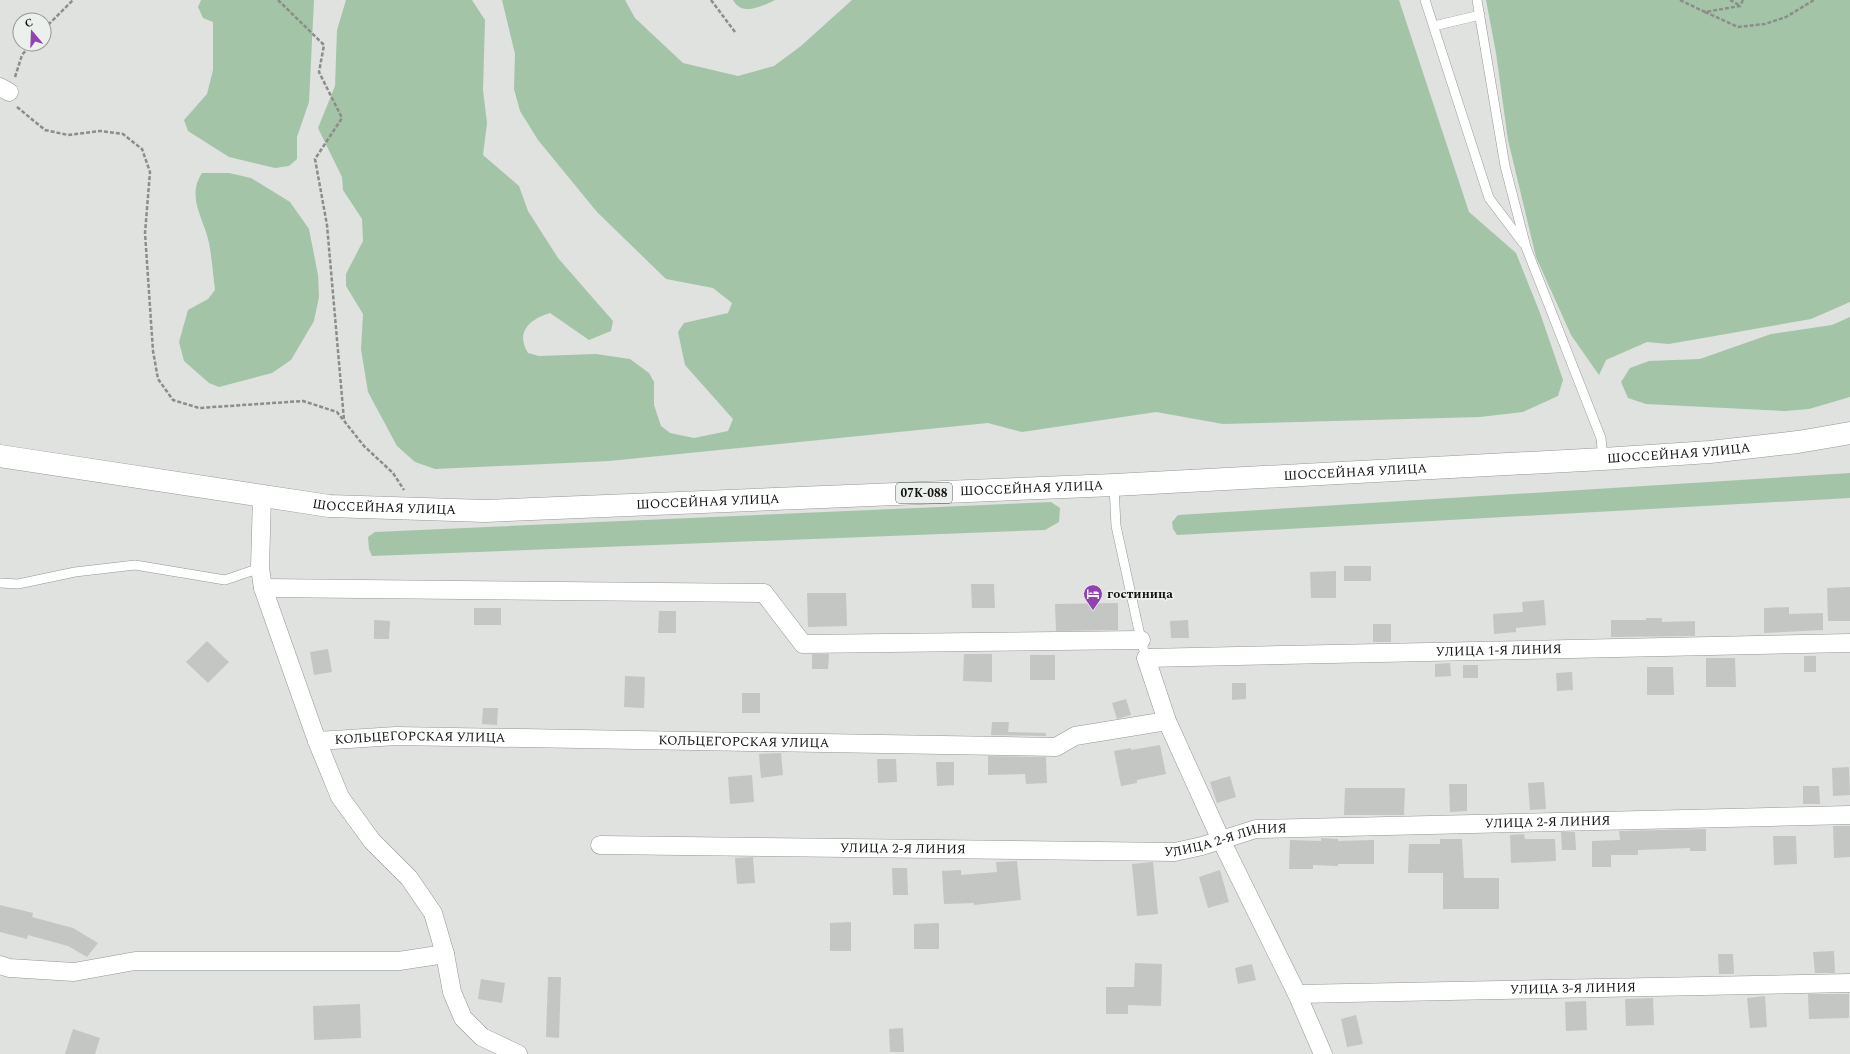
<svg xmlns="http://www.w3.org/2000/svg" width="1850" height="1054" viewBox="0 0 1850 1054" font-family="Spectral,serif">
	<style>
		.green { fill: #a4c4a7 }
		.building { fill: #c3c6c3 }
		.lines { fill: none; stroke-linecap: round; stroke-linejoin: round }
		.service-casing { stroke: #949795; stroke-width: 10 }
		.minor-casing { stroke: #949795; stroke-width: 19 }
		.primary-casing { stroke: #949795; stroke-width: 23 }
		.path { stroke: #8b8d8b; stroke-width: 2.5; stroke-dasharray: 4 2; stroke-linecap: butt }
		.service { stroke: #fff; stroke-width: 9 }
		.minor { stroke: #fff; stroke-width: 18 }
		.primary { stroke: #fff; stroke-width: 22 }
		.labels { text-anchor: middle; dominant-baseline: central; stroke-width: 3.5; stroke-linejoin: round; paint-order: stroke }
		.shield { fill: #ecf0ed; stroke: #535554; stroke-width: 1 }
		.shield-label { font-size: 12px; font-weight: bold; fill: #121312 }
		.street-label { font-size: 13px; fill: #121312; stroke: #ecf0ed }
		.poi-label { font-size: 13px; font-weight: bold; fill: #121312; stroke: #ecf0ed; text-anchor: start }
	</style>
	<rect width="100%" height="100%" fill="#dfe2df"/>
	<g class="green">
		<polygon points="201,0 314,0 309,102 297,137 297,159 289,166 275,168 229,157 188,131 184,120 207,94 213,70 213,22 203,18 198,7"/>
		<path d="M346,0h126l13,20 -2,70 4,33 -4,32 36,31 9,25 30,47 55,63 -2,10 -22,9 -39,-27c-20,6 -35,19 -22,40l11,3 57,-2 34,5 19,14 5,9v23l7,21 9,7 24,5 34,-7 5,-12 -48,-54 -7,-33 6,-9 44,-10 4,-10 -19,-15 -47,-9 -69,-67 -59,-72 -18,-29 -6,-22 1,-35 -13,-54h123l10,18 48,45 55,13 36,-10 27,-20 51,-46h547l70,212 47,41 24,60 23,67 -5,16 -35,16 -43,5 -257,7 -67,-12 -134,20 -34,-9 -379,38 -174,8 -20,-7 -18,-16 -29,-54 -7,-43 2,-35 -17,-28v-12l17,-33 -1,-22 -19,-29 -1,-13 -24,-49 17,-42 2,-56z"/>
		<path d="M733,0h42c-13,6 -33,17 -42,0z"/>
		<polygon points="1486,0 1850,0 1850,302 1811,319 1669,344 1647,342 1606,360 1599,375 1571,335 1536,257 1508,140 1496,53"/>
		<path d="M202,173h27l22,5 39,24 19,27 9,46 1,22 -5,24 -23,39 -19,13 -53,14 -10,-4 -25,-22 -5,-19 9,-32 20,-11 7,-9c-2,-16 -3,-31 -6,-47 -5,-24 -23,-46 -7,-70z"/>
		<polygon points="1850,317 1850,397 1809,409 1785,411 1646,404 1628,398 1621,382 1630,368 1649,361 1700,359 1771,334 1832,325"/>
		<polygon points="1850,473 1850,498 1177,535 1173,529 1172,522 1178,515"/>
		<polygon points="1051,502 1060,508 1059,522 1045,530 372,556 369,549 368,537 375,532"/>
	</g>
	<g class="building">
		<rect x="1344" y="566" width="27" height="15"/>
		<polygon points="1336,571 1336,598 1311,598 1310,572"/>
		<polygon points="971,584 994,584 995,608 972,608"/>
		<polygon points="1850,587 1850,621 1828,621 1827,588"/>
		<polygon points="807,593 846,593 847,626 808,627"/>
		<polygon points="1544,600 1546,625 1516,628 1516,632 1494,634 1493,614 1523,612 1522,602"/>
		<polygon points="1118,603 1118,630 1056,631 1055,604"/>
		<polygon points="1789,607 1789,614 1823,613 1823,630 1764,633 1764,608"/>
		<rect x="474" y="608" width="27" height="17"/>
		<polygon points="659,611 676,611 676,633 658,633"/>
		<polygon points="1646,618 1662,618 1662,622 1695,621 1695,636 1611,637 1611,620 1646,620"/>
		<polygon points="374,620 390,621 389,639 374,639"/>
		<polygon points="1188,620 1189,638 1171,638 1170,621"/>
		<rect x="1373" y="624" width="18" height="18"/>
		<polygon points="207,641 229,662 208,683 186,662"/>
		<polygon points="328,649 332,672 314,675 310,652"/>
		<polygon points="812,654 829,654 828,669 812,669"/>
		<polygon points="964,654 992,654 992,682 963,681"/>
		<rect x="1030" y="655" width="25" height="25"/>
		<rect x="1804" y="656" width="12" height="16"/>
		<polygon points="1706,658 1735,658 1736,687 1706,687"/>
		<polygon points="1450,663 1451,676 1435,677 1435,664"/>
		<rect x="1463" y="665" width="15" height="13"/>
		<polygon points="1647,667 1673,667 1674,695 1647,695"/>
		<polygon points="1572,672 1573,690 1557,691 1556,673"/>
		<polygon points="625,676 645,677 644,708 624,707"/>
		<polygon points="1232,683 1246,683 1246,699 1232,700"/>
		<rect x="742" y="693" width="18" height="20"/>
		<polygon points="1126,699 1131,715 1117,719 1112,703"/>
		<polygon points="483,708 498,708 497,725 482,724"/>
		<polygon points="992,722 1009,722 1008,732 1046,733 1046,736 991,735"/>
		<polygon points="1160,745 1166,774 1137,780 1137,783 1121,786 1114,751 1131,748 1131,750"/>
		<polygon points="781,753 783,775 761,778 759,754"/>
		<polygon points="988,756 1046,757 1047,783 1026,784 1025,774 988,775"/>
		<polygon points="877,759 896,759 897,782 878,783"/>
		<polygon points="936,762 954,762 954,785 937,786"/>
		<polygon points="1849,767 1850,795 1833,796 1832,768"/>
		<polygon points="752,775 754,802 730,804 728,777"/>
		<polygon points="1230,776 1236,797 1217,803 1210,782"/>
		<polygon points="1544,782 1546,809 1530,810 1528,783"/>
		<polygon points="1449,784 1467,784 1467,811 1450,812"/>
		<polygon points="1803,786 1819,786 1820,804 1803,804"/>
		<polygon points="1345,788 1405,788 1404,815 1344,815"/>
		<polygon points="1833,826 1850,826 1850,857 1834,858"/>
		<polygon points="1706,829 1706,851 1690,851 1690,848 1638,850 1638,855 1611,855 1611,867 1592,867 1592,841 1620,840 1619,831"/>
		<polygon points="1561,832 1575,832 1576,850 1562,850"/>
		<polygon points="1524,834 1525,839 1555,839 1556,861 1511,863 1510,835"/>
		<polygon points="1773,836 1796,836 1797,864 1774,865"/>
		<polygon points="1321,838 1338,839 1338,841 1374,840 1374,864 1338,864 1338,866 1313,865 1313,869 1289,869 1290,840 1321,841"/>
		<polygon points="1440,839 1462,839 1464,878 1499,878 1499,909 1443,909 1443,873 1408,873 1409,844 1440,844"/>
		<polygon points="753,857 755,883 737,884 735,858"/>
		<polygon points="1017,861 1021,900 974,905 974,903 944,904 942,871 961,870 961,875 997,872 996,862"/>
		<polygon points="1153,862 1158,914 1137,916 1132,864"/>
		<polygon points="892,868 907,868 908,895 893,895"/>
		<polygon points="1220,870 1229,902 1208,908 1199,877"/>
		<polygon points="0,905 33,913 32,917 73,928 98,943 87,957 68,946 28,935 27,939 0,932"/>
		<polygon points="851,922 851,951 830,951 830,923"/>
		<polygon points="939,923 939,949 914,949 914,924"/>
		<polygon points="1834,951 1835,973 1815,973 1813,952"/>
		<polygon points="1718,954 1733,954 1734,974 1719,974"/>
		<polygon points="1135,963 1162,964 1161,1006 1128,1005 1128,1014 1106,1014 1106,987 1134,987"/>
		<polygon points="1252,964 1256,980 1238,984 1235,968"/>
		<polygon points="548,977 561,977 559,1038 546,1037"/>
		<polygon points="481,979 505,983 502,1003 478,999"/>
		<polygon points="1808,994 1849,994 1849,1018 1809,1019"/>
		<polygon points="1765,996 1767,1027 1750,1028 1747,998"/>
		<polygon points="1653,998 1654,1025 1626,1026 1625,999"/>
		<polygon points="1586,1001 1587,1030 1566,1031 1565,1002"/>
		<polygon points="360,1004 361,1038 314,1040 313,1006"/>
		<polygon points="1356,1015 1363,1044 1347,1047 1341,1019"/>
		<polygon points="903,1028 904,1052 890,1052 889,1029"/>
		<polygon points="73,1029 100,1038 95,1054 65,1054"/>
	</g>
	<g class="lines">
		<g class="service-casing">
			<g id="service">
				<polyline points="1425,0 1489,198 1523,243"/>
				<polyline points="1477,0 1505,166 1526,247 1601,438 1603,459"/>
				<polyline points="1434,26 1480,15"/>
				<polyline points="1114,485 1116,526 1141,640 1146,658"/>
				<polyline points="0,583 18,584 75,572 135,565 225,580 260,568"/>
			</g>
		</g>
		<g class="minor-casing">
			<g id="minor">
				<polyline points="0,87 9,92"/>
				<polyline points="262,496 260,568 263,588 317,741 340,797 372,841 409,878 433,913 445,954 452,992 463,1018 482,1037 518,1054"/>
				<polyline points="263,588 764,593 803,644 1141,640"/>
				<path id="s1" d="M317,741l79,-5 660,11 19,-11 92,-15"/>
				<path id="s2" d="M600,845l575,7 27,-6 54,-17 594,-14"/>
				<polyline points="0,965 9,968 74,972 135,961 399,961 445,954"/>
				<path id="s3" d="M1297,994l553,-11"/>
				<path id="s4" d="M1323,1054l-26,-60 -76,-154 -54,-119 -21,-63 704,-15"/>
			</g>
		</g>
		<g class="primary-casing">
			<g id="primary">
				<path id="s5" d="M0,456l329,50 156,5 629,-26 489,-26 107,-7 88,-10 52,-9"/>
			</g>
		</g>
		<g class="path">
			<polyline points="278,0 324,45 319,72 342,118 315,159 327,225 344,420"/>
			<polyline points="711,0 735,32"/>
			<polyline points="1680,0 1705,12 1740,6 1743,0"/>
			<polyline points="1730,0 1739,5"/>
			<polyline points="1705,12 1738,27 1765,24 1786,17 1814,0"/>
			<polyline points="44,29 73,0"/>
			<polyline points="15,77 22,55 31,44"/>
			<polyline points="17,107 45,130 68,135 101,131 123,134 142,149 150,172 145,233 153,351 158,379 173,400 199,408 303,401 337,412 364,446 393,473 404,490"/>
		</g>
		<use href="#service" class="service"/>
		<use href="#minor" class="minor"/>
		<use href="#primary" class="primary"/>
	</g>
	<defs>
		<g id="hotel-pin" transform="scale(1)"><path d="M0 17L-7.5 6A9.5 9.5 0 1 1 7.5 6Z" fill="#9141b1" stroke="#ecf0ed"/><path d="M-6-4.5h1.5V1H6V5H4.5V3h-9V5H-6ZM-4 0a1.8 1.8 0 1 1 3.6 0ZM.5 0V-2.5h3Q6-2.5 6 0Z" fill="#fff"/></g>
	</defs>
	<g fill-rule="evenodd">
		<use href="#hotel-pin" x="1093" y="594"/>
	</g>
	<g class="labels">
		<rect class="shield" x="896" y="483" width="56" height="20" rx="3"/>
		<g class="shield-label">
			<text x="924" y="493">07К-088</text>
		</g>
		<g class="street-label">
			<text stroke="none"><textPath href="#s5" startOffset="1684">ШОССЕЙНАЯ УЛИЦА</textPath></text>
			<text stroke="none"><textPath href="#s5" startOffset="1360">ШОССЕЙНАЯ УЛИЦА</textPath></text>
			<text stroke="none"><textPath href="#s5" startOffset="1036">ШОССЕЙНАЯ УЛИЦА</textPath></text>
			<text stroke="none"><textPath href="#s5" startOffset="712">ШОССЕЙНАЯ УЛИЦА</textPath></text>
			<text stroke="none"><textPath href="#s5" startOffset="388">ШОССЕЙНАЯ УЛИЦА</textPath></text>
			<text stroke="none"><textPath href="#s4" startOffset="787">УЛИЦА 1-Я ЛИНИЯ</textPath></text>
			<text stroke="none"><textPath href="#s1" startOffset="103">КОЛЬЦЕГОРСКАЯ УЛИЦА</textPath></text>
			<text stroke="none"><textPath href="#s1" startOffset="427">КОЛЬЦЕГОРСКАЯ УЛИЦА</textPath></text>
			<text stroke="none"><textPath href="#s2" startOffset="951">УЛИЦА 2-Я ЛИНИЯ</textPath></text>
			<text stroke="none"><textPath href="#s2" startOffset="627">УЛИЦА 2-Я ЛИНИЯ</textPath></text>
			<text stroke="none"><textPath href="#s2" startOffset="303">УЛИЦА 2-Я ЛИНИЯ</textPath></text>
			<text stroke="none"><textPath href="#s3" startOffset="276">УЛИЦА 3-Я ЛИНИЯ</textPath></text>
		</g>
		<g class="poi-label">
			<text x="1107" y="594">гостиница</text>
		</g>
	</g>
	<g transform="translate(32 32) rotate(341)"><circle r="19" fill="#ecf0ed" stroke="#959895"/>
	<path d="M0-3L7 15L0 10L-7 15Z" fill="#9141b1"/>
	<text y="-6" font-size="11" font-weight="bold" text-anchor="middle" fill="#121312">С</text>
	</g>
</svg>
